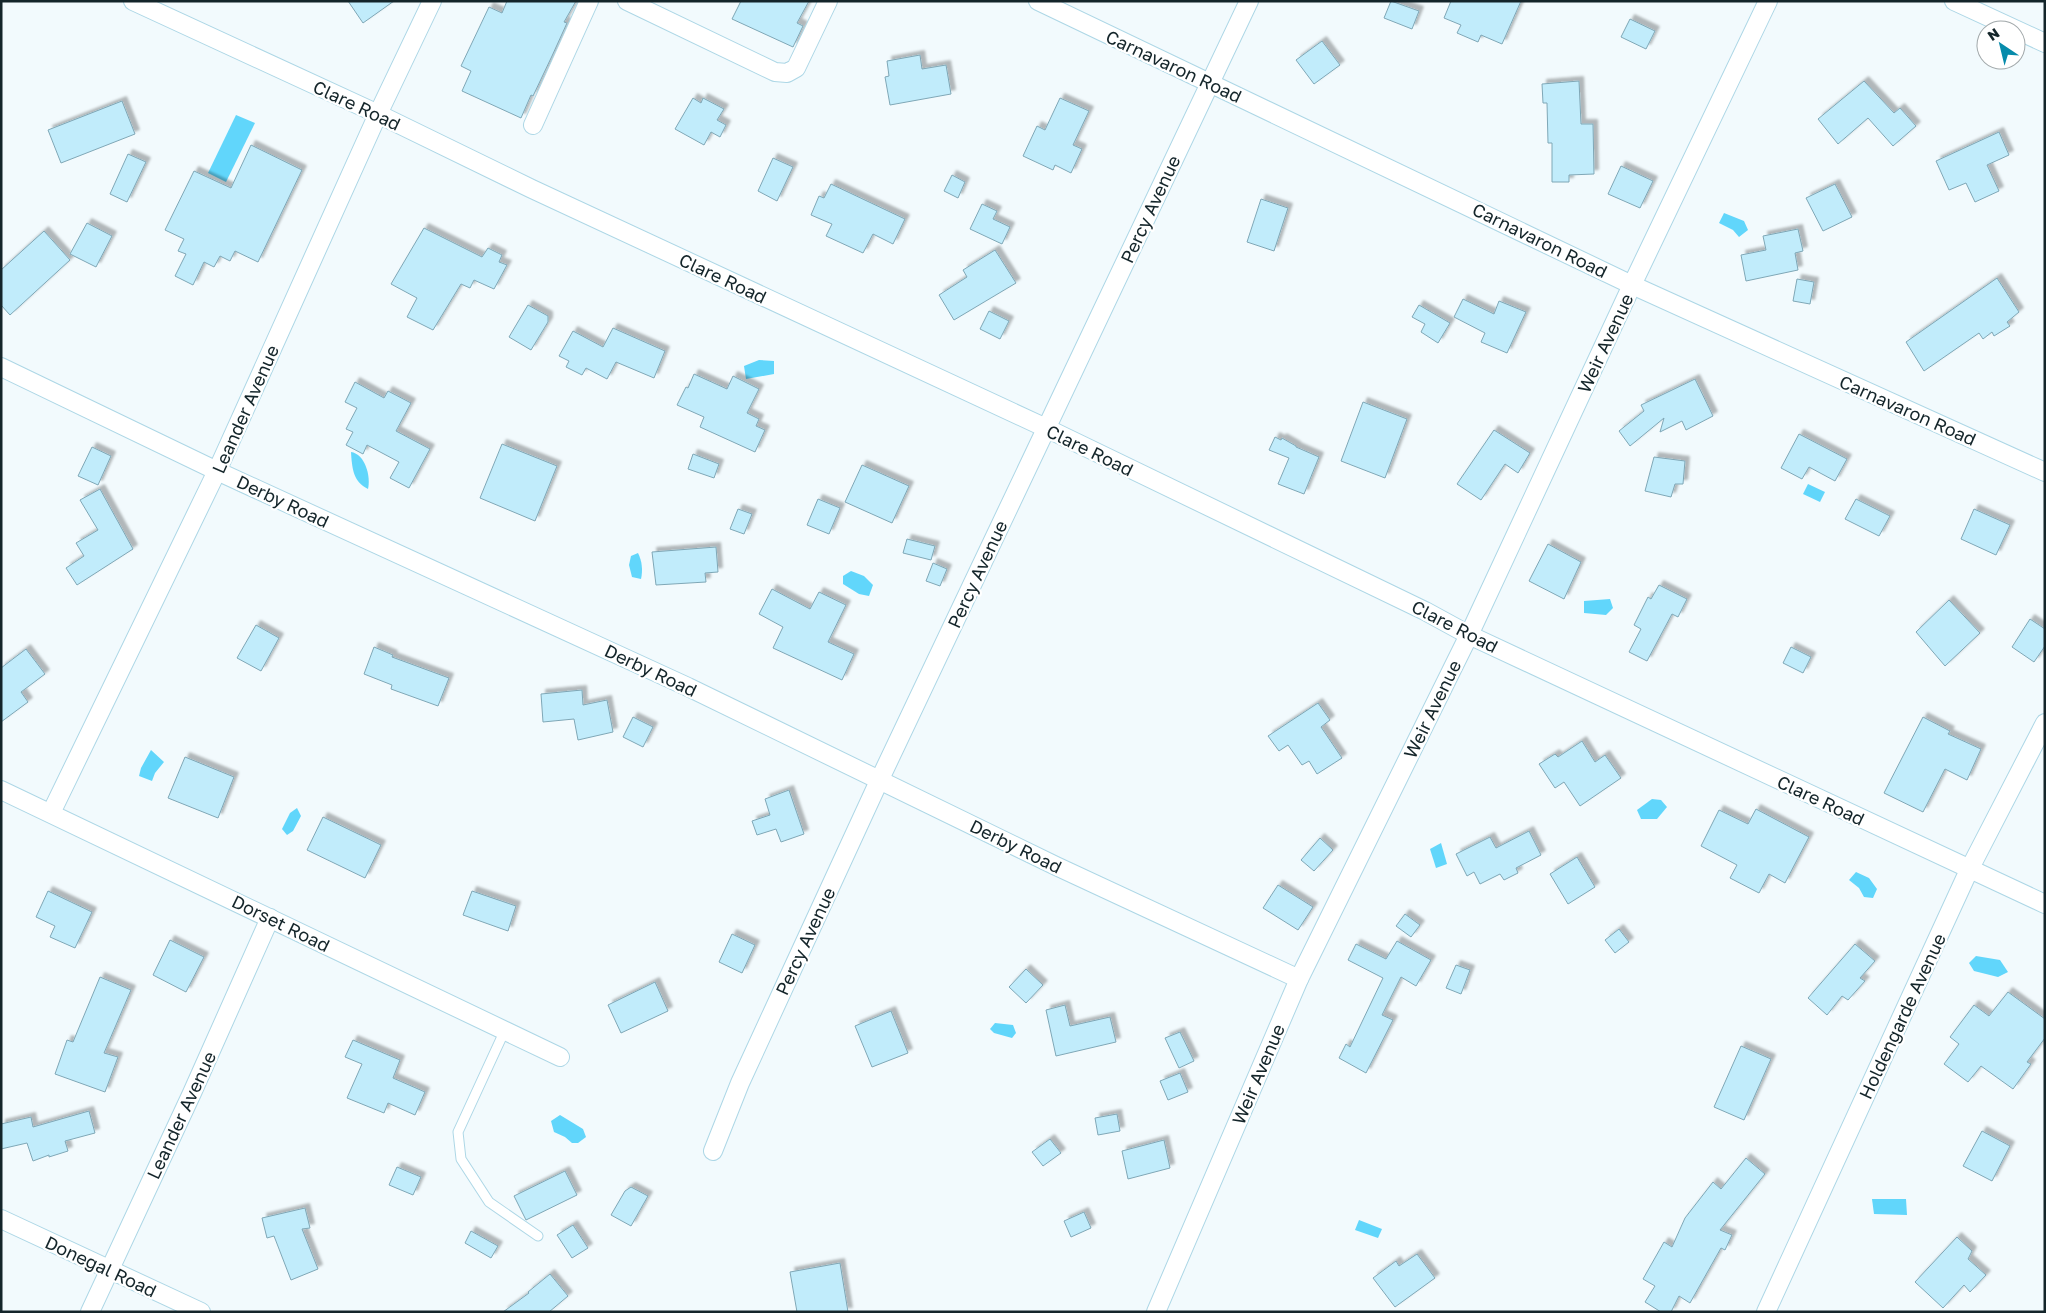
<svg xmlns="http://www.w3.org/2000/svg" width="2046" height="1313" viewBox="0 0 2046 1313" font-family="'Golos Text',sans-serif">
	<style>
		.water { fill: #61d6fb }
		.building { fill: #c1ecfb; stroke: #7fa7b6; filter: url(#shadow) }
		.lines { fill: none; stroke-linecap: round; stroke-linejoin: round }
		.lane-casing { stroke: #add7e6; stroke-width: 11 }
		.street-casing { stroke: #add7e6; stroke-width: 20 }
		.lane { stroke: #fff; stroke-width: 9 }
		.street { stroke: #fff; stroke-width: 18 }
		.labels { text-anchor: middle; dominant-baseline: central; stroke-width: 4.5; stroke-linejoin: round; paint-order: stroke }
		.street-label { font-size: 18px; fill: #14252a; stroke: #fff }
	</style>
	<defs>
		<filter id="shadow"><feDropShadow dx="4.5" dy="-4.5" stdDeviation="1" flood-color="#0004"/></filter>
	</defs>
	<rect width="100%" height="100%" fill="#f2fafd"/>
	<g class="water">
		<polygon points="236,115 255,123 226,182 208,173"/>
		<polygon points="1724,213 1744,221 1748,230 1739,237 1733,230 1719,223"/>
		<polygon points="759,360 774,361 774,374 746,379 744,366"/>
		<path d="M351,452c14,2 20,24 17,37 -15,-7 -16,-21 -17,-37z"/>
		<polygon points="1808,484 1825,492 1820,502 1803,494"/>
		<path d="M638,553c4,8 5,17 3,26l-9,-2 -3,-12 2,-9z"/>
		<polygon points="851,571 864,576 873,585 869,596 859,594 843,584 843,576"/>
		<polygon points="1610,599 1613,608 1606,615 1584,613 1584,601"/>
		<polygon points="151,750 164,762 155,773 152,781 139,776 141,768"/>
		<polygon points="1652,799 1661,800 1667,807 1657,819 1641,819 1637,810"/>
		<polygon points="297,808 301,816 293,831 287,835 282,829 290,813"/>
		<polygon points="1441,843 1447,864 1436,868 1430,849"/>
		<polygon points="1856,872 1869,878 1877,889 1873,898 1864,897 1859,888 1849,880"/>
		<polygon points="1976,956 2000,960 2008,972 1998,977 1974,971 1969,963"/>
		<polygon points="995,1023 1013,1025 1016,1033 1012,1038 994,1033 990,1029"/>
		<polygon points="560,1115 583,1129 586,1137 578,1143 572,1143 565,1137 554,1132 551,1121"/>
		<polygon points="1872,1199 1906,1199 1907,1215 1874,1214"/>
		<polygon points="1359,1220 1382,1229 1378,1238 1355,1230"/>
	</g>
	<g class="building">
		<polygon points="348,1 394,1 363,23"/>
		<polygon points="507,1 576,1 564,22 567,23 552,56 533,96 531,95 521,118 462,91 471,71 461,66 489,7 502,13"/>
		<polygon points="741,1 809,1 797,23 803,26 793,47 732,19"/>
		<polygon points="1391,1 1419,11 1412,29 1384,18"/>
		<polygon points="1451,1 1521,1 1502,44 1481,35 1478,42 1457,33 1461,25 1444,18"/>
		<polygon points="1630,19 1655,31 1646,49 1621,37"/>
		<polygon points="1322,41 1340,65 1314,84 1296,60"/>
		<polygon points="920,55 922,69 946,65 951,94 890,105 885,77 889,76 887,61"/>
		<polygon points="1579,81 1581,124 1593,124 1594,174 1569,175 1569,182 1552,182 1552,143 1548,143 1547,103 1543,103 1542,84"/>
		<polygon points="1864,81 1894,113 1900,108 1916,126 1893,146 1868,118 1838,144 1818,119"/>
		<polygon points="693,98 701,103 703,98 724,109 717,120 726,125 720,137 711,132 704,145 675,129"/>
		<polygon points="1060,98 1089,111 1073,145 1082,149 1071,173 1055,165 1053,170 1023,156 1037,126 1045,130"/>
		<polygon points="122,101 135,134 61,163 48,130"/>
		<polygon points="1999,132 2009,155 1987,165 1999,191 1975,202 1966,183 1949,190 1936,161"/>
		<polygon points="251,145 302,170 258,262 235,251 230,261 220,256 214,267 204,262 193,285 175,276 186,254 178,251 184,239 165,230 194,171 231,188"/>
		<polygon points="128,154 146,162 127,202 110,194"/>
		<polygon points="773,158 793,167 777,201 758,191"/>
		<polygon points="1621,166 1653,181 1640,208 1608,194"/>
		<polygon points="952,175 965,182 958,198 944,191"/>
		<polygon points="831,184 905,219 893,244 873,234 863,253 826,236 832,224 811,215 819,196 824,198"/>
		<polygon points="1835,184 1852,217 1823,231 1806,198"/>
		<polygon points="1261,199 1288,208 1274,251 1247,242"/>
		<polygon points="982,204 997,211 993,219 1010,227 1002,244 970,229"/>
		<polygon points="87,223 112,236 96,267 70,254"/>
		<polygon points="424,228 482,257 488,248 502,255 499,262 507,265 494,289 474,280 470,288 461,284 433,330 407,317 417,298 391,284"/>
		<polygon points="1798,229 1803,251 1795,253 1798,270 1746,281 1741,255 1766,250 1763,236"/>
		<polygon points="44,231 70,260 10,315 1,305 1,270"/>
		<polygon points="995,250 1016,283 954,320 939,295 967,277 963,270"/>
		<polygon points="1997,278 2019,312 2007,322 2010,326 1994,336 1992,332 1983,339 1979,333 1924,371 1906,342"/>
		<polygon points="1797,279 1814,282 1810,304 1793,301"/>
		<polygon points="1463,299 1494,314 1499,301 1526,312 1507,353 1481,342 1485,333 1454,317"/>
		<polygon points="528,305 548,316 548,322 531,350 509,337"/>
		<polygon points="1419,305 1450,323 1438,343 1421,332 1425,324 1412,317"/>
		<polygon points="989,311 1009,321 1000,339 980,329"/>
		<polygon points="613,328 665,351 654,378 616,362 607,379 586,368 582,375 566,367 569,361 559,356 573,331 603,347"/>
		<polygon points="694,374 727,389 733,376 759,389 747,413 759,419 756,426 765,430 755,452 700,427 704,417 677,405 686,387 688,388"/>
		<polygon points="1695,379 1713,416 1686,430 1682,421 1660,432 1664,418 1630,446 1619,431 1644,411 1641,405"/>
		<polygon points="355,382 384,398 388,391 411,403 396,431 430,449 409,488 390,478 399,462 367,445 363,454 346,445 353,432 346,429 357,408 345,402"/>
		<polygon points="1363,402 1407,419 1385,478 1341,461"/>
		<polygon points="1494,430 1530,453 1518,473 1505,464 1481,500 1457,484"/>
		<polygon points="1799,434 1847,459 1835,481 1809,467 1802,479 1781,468"/>
		<polygon points="1275,437 1281,440 1282,438 1296,446 1296,447 1319,457 1304,494 1278,484 1289,458 1269,450"/>
		<polygon points="502,444 557,466 535,521 480,498"/>
		<polygon points="92,447 111,456 98,485 78,476"/>
		<polygon points="693,454 719,464 714,478 688,469"/>
		<polygon points="1654,457 1685,461 1683,484 1675,484 1671,497 1645,491"/>
		<polygon points="862,465 909,486 892,523 845,502"/>
		<polygon points="100,489 133,549 77,585 66,568 84,556 76,543 98,530 80,500"/>
		<polygon points="818,499 840,508 829,534 807,525"/>
		<polygon points="1856,499 1890,516 1879,536 1845,519"/>
		<polygon points="738,509 752,514 744,534 730,529"/>
		<polygon points="1974,509 2010,525 1996,555 1961,539"/>
		<polygon points="907,539 935,546 931,560 903,553"/>
		<polygon points="1548,544 1581,562 1564,599 1529,581"/>
		<polygon points="716,547 718,572 705,573 706,582 656,585 652,552"/>
		<polygon points="933,563 947,569 940,586 926,581"/>
		<polygon points="1659,585 1687,599 1678,617 1672,614 1647,661 1629,652 1641,629 1634,625 1648,597 1651,599"/>
		<polygon points="772,589 810,609 819,592 846,605 828,642 854,654 842,680 773,648 783,627 759,614"/>
		<polygon points="1949,600 1980,633 1945,666 1916,632"/>
		<polygon points="2030,619 2045,629 2045,646 2034,662 2012,647"/>
		<polygon points="256,625 279,638 261,671 237,658"/>
		<polygon points="374,647 393,655 392,657 449,678 438,706 391,689 392,685 364,674"/>
		<polygon points="1791,647 1811,657 1803,673 1783,663"/>
		<polygon points="26,649 45,674 21,692 28,702 1,722 1,668"/>
		<polygon points="582,690 583,705 607,700 613,732 578,740 574,719 543,722 541,694"/>
		<polygon points="1318,703 1330,720 1321,727 1342,758 1317,774 1309,761 1302,765 1288,745 1279,751 1268,736"/>
		<polygon points="633,717 653,727 643,747 623,737"/>
		<polygon points="1923,717 1950,731 1948,734 1981,749 1967,780 1945,769 1923,812 1884,793"/>
		<polygon points="1582,741 1595,762 1605,755 1621,778 1580,806 1564,782 1555,788 1539,764 1555,754 1558,757"/>
		<polygon points="185,757 234,777 218,818 168,798"/>
		<polygon points="789,790 804,834 781,842 776,829 757,835 752,821 770,815 765,799"/>
		<polygon points="1756,809 1809,837 1785,883 1769,874 1759,893 1730,878 1737,865 1701,846 1719,810 1748,824"/>
		<polygon points="323,817 381,845 365,878 307,850"/>
		<polygon points="1529,831 1541,855 1516,868 1518,873 1504,880 1500,874 1480,884 1474,872 1467,876 1456,854 1490,837 1496,848"/>
		<polygon points="1320,838 1333,850 1314,871 1301,860"/>
		<polygon points="1577,857 1595,887 1568,904 1550,874"/>
		<polygon points="1278,885 1313,907 1298,930 1263,908"/>
		<polygon points="48,891 92,912 75,948 50,937 55,926 36,917"/>
		<polygon points="472,891 516,906 508,931 463,915"/>
		<polygon points="1405,914 1420,925 1411,937 1396,926"/>
		<polygon points="1619,929 1629,942 1615,953 1605,940"/>
		<polygon points="732,934 755,945 742,973 719,962"/>
		<polygon points="170,940 204,957 186,992 153,975"/>
		<polygon points="1397,941 1431,960 1416,986 1401,977 1382,1015 1393,1020 1366,1073 1339,1058 1346,1044 1350,1047 1383,978 1348,960 1356,944 1386,959"/>
		<polygon points="1855,944 1875,961 1860,978 1865,981 1848,1000 1842,996 1827,1015 1808,998"/>
		<polygon points="1456,965 1470,970 1461,994 1446,988"/>
		<polygon points="1026,969 1043,985 1026,1003 1009,987"/>
		<polygon points="100,977 131,990 104,1053 118,1057 105,1092 55,1074 67,1040 73,1042"/>
		<polygon points="655,982 668,1011 621,1033 608,1005"/>
		<polygon points="2008,992 2045,1019 2045,1038 2027,1062 2031,1064 2013,1089 1981,1066 1968,1082 1944,1064 1959,1044 1950,1037 1974,1005 1989,1016"/>
		<polygon points="1065,1005 1070,1026 1110,1017 1116,1042 1056,1056 1046,1010"/>
		<polygon points="891,1011 908,1053 872,1067 855,1026"/>
		<polygon points="1180,1032 1194,1061 1179,1068 1165,1038"/>
		<polygon points="353,1040 400,1060 393,1078 425,1092 415,1115 388,1103 384,1113 347,1098 362,1064 345,1057"/>
		<polygon points="1741,1046 1771,1059 1744,1120 1714,1107"/>
		<polygon points="1180,1073 1188,1092 1168,1100 1160,1081"/>
		<polygon points="89,1111 95,1133 65,1141 68,1151 49,1157 49,1155 33,1161 27,1143 1,1149 1,1124 31,1117 33,1127"/>
		<polygon points="1117,1114 1120,1131 1098,1135 1095,1118"/>
		<polygon points="1982,1131 2010,1146 1992,1181 1963,1166"/>
		<polygon points="1050,1139 1061,1153 1043,1166 1032,1152"/>
		<polygon points="1164,1140 1170,1168 1128,1179 1122,1151"/>
		<polygon points="1746,1158 1765,1174 1720,1230 1732,1235 1725,1250 1721,1248 1690,1303 1679,1296 1671,1312 1661,1312 1645,1302 1655,1286 1643,1279 1664,1242 1672,1247 1685,1218 1713,1182 1721,1189"/>
		<polygon points="397,1167 421,1177 413,1195 389,1185"/>
		<polygon points="565,1171 577,1195 526,1220 514,1196"/>
		<polygon points="631,1187 648,1196 631,1226 611,1215 625,1191"/>
		<polygon points="305,1208 310,1228 302,1229 318,1269 291,1280 274,1236 267,1238 262,1218"/>
		<polygon points="1084,1212 1091,1228 1071,1237 1064,1221"/>
		<polygon points="573,1225 588,1248 572,1258 557,1235"/>
		<polygon points="471,1231 498,1246 491,1258 465,1243"/>
		<polygon points="1957,1237 1972,1251 1968,1259 1986,1275 1970,1292 1964,1285 1943,1308 1915,1282"/>
		<polygon points="1417,1254 1435,1278 1395,1307 1373,1278 1396,1261 1399,1266"/>
		<polygon points="840,1263 848,1312 797,1312 790,1272"/>
		<polygon points="550,1274 568,1296 549,1312 503,1312 529,1293 528,1292"/>
	</g>
	<g class="lines">
		<g class="lane-casing">
			<polyline id="lane" points="505,1030 458,1132 461,1159 489,1202 538,1236"/>
		</g>
		<g class="street-casing">
			<g id="street">
				<polyline points="133,1 378,114 532,189 1046,428 1425,611 1469,635 2045,904"/>
				<polyline points="627,1 775,72 787,73 796,68 828,1"/>
				<polyline points="1038,1 1632,285 2045,472"/>
				<polyline points="1954,1 2045,43"/>
				<polyline points="533,125 589,1"/>
				<polyline points="1,367 217,471 688,687 1056,866 1299,979"/>
				<polyline points="1,790 560,1057"/>
				<polyline points="51,813 217,471 378,114 432,1"/>
				<polyline points="713,1151 740,1083 879,781 1249,1"/>
				<polyline points="1,1219 201,1312"/>
				<polyline points="90,1312 192,1093 270,918"/>
				<polyline points="1156,1312 1299,979 1469,635 1632,285 1768,1"/>
				<polyline points="1766,1312 1969,870 2045,723"/>
			</g>
		</g>
		<use href="#lane" class="lane"/>
		<use href="#street" class="street"/>
	</g>
	<g class="labels">
		<g class="street-label">
			<text transform="translate(1174 66) rotate(25)">Carnavaron Road</text>
			<text transform="translate(357 105) rotate(25)">Clare Road</text>
			<text transform="translate(1150 209) rotate(-65)">Percy Avenue</text>
			<text transform="translate(1540 240) rotate(26)">Carnavaron Road</text>
			<text transform="translate(723 278) rotate(25)">Clare Road</text>
			<text transform="translate(1605 343) rotate(-65)">Weir Avenue</text>
			<text transform="translate(245 409) rotate(-66)">Leander Avenue</text>
			<text transform="translate(1908 410) rotate(24)">Carnavaron Road</text>
			<text transform="translate(1090 450) rotate(26)">Clare Road</text>
			<text transform="translate(283 501) rotate(25)">Derby Road</text>
			<text transform="translate(977 574) rotate(-65)">Percy Avenue</text>
			<text transform="translate(1455 626) rotate(27)">Clare Road</text>
			<text transform="translate(651 670) rotate(25)">Derby Road</text>
			<text transform="translate(1432 709) rotate(-64)">Weir Avenue</text>
			<text transform="translate(1821 800) rotate(25)">Clare Road</text>
			<text transform="translate(1016 846) rotate(26)">Derby Road</text>
			<text transform="translate(281 923) rotate(26)">Dorset Road</text>
			<text transform="translate(805 941) rotate(-65)">Percy Avenue</text>
			<text transform="translate(1902 1016) rotate(-65)">Holdengarde Avenue</text>
			<text transform="translate(1258 1074) rotate(-67)">Weir Avenue</text>
			<text transform="translate(181 1115) rotate(-65)">Leander Avenue</text>
			<text transform="translate(101 1266) rotate(25)">Donegal Road</text>
		</g>
	</g>
	<rect width="2046" height="1313" fill="none" stroke="#14252a" stroke-width="5"/>
	<g transform="translate(2001 45) rotate(325)"><circle r="24" fill="#ffffff" stroke="#a1a8aa"/>
	<path d="M0-4L9 19L0 12L-9 19Z" fill="#078bab"/>
	<text y="-8" font-size="14" font-weight="bold" text-anchor="middle" fill="#14252a">N</text>
	</g>
</svg>
